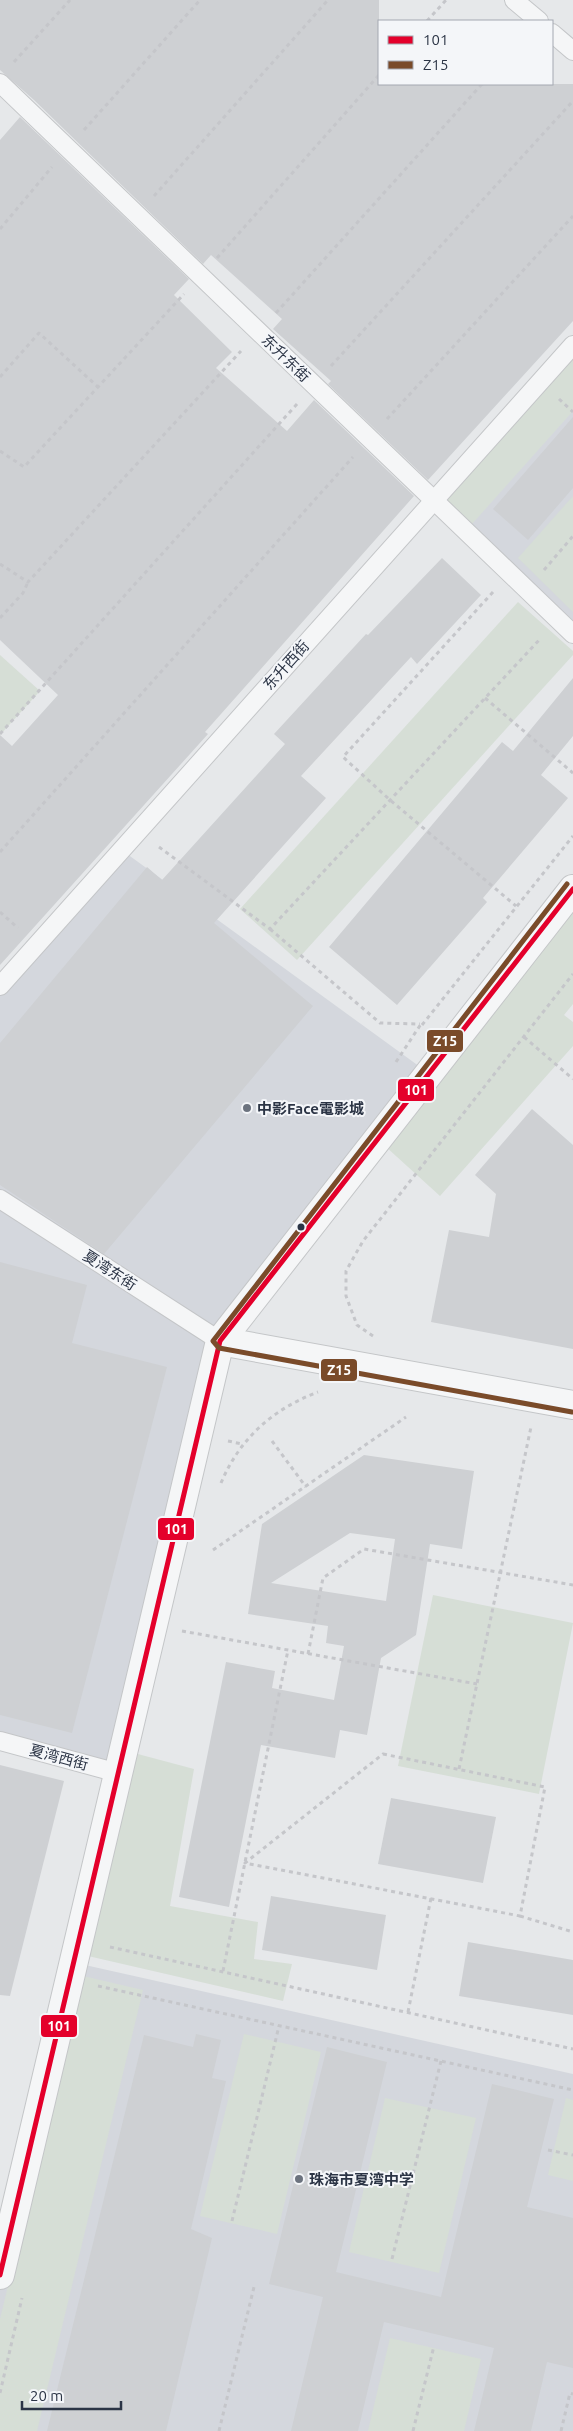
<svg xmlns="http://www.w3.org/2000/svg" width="573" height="2431" viewBox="0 0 573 2431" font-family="Ubuntu,'Noto Sans SC',sans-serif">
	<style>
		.built { fill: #d4d7dd }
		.green { fill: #d6ded6 }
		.building { fill: #ced0d3; fill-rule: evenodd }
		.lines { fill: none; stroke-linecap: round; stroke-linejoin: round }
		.service-casing { stroke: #c4c6c8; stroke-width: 20 }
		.tertiary-casing { stroke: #c4c6c8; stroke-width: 30 }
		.path { stroke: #c5c6ca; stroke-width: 3; stroke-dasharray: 4 4; stroke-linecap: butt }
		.service { stroke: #f5f6f7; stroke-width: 18 }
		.tertiary { stroke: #f5f6f7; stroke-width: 28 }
		.bus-1-casing { stroke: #f4f6f9; stroke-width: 9 }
		.bus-2-casing { stroke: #f4f6f9; stroke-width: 9 }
		.bus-1 { stroke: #e4002b; stroke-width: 5 }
		.bus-2 { stroke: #7a4b2a; stroke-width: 5 }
		.poi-dot { fill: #6c737f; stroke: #f4f6f9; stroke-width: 2 }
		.bus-dot { fill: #2b3445; stroke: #f4f6f9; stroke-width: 2 }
		.labels { text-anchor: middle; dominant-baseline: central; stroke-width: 4; stroke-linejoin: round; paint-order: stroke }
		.street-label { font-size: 15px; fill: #2b3445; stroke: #f4f6f9 }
		.poi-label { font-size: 15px; font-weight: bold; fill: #2b3445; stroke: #f4f6f9; text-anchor: start }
		.line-badge { stroke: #f4f6f9; stroke-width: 2 }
		.badge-label { font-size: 14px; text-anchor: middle; font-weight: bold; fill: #fff }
	</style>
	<rect width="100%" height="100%" fill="#e6e8ea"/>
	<g class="built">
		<polygon points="573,348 573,631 437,500"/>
		<polygon points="123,851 427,1072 219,1338 0,1197 0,990"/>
		<polygon points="0,1202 218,1342 117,1771 0,1739"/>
		<polygon points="76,1963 573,2074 573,2431 0,2431 0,2285"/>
	</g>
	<g class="green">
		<polygon points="573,359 573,411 472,524 446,501"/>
		<polygon points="573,496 573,612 518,558"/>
		<polygon points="518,602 573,651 573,655 297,960 240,909"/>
		<polygon points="0,655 40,691 0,735"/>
		<polygon points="573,910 573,1004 564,1015 573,1022 573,1046 440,1196 385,1146"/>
		<polygon points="433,1595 573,1623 539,1794 398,1766"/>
		<polygon points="134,1753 194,1769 170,1906 258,1922 254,1959 292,1964 283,2001 88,1956"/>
		<polygon points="83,1976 143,1990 37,2431 0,2431 0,2319"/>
		<polygon points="244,2034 321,2052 277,2234 200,2216"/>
		<polygon points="385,2098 476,2118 439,2273 349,2252"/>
		<polygon points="566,2098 573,2100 573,2181 548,2175"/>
		<polygon points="390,2338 481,2359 464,2431 368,2431"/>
	</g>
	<g class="building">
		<polygon points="0,0 379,0 379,84 573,84 573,321 428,480 328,384 331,381 273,329 282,319 211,255 203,264 34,100 0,70"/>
		<polygon points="20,117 189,279 174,295 232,352 216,368 287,431 314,400 414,496 205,732 208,734 0,965 0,735 12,746 58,695 0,640 0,140"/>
		<polygon points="573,417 573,488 528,540 493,509"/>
		<polygon points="442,558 481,595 417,664 411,657 301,776 326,798 214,923 313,1006 104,1254 0,1185 0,1043 147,867 162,880 285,744 274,734 366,634 368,635"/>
		<polygon points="573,678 573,736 541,775 568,798 483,898 487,902 397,1005 329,947 502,742 513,751"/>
		<polygon points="532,1109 573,1145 573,1349 431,1322 449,1230 489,1237 496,1194 475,1175"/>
		<polygon points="0,1262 87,1285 72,1343 167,1367 72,1733 0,1715"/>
		<path d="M364,1455l110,16 -12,78 -32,-5 -14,91 -35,23 -14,77 -27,-5 -5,28 -74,-13 -32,162 -50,-10 47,-235 49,9 -3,17 62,12 10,-54 -18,-3 2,-17 -80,-12 14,-90zM350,1533l45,6 -9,62 -115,-18z"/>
		<polygon points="0,1765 64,1781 10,1996 0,1995"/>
		<polygon points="391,1798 496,1817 483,1883 378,1864"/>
		<polygon points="271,1896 386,1915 377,1970 262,1950"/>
		<polygon points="468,1942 573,1960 573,2015 459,1996"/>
		<polygon points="196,2034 221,2040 212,2078 226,2081 191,2229 212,2238 166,2431 47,2431 144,2035 193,2047"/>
		<polygon points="327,2047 387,2062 336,2272 441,2297 492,2084 554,2099 527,2207 573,2218 573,2368 547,2362 531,2431 474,2431 494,2348 384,2322 358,2431 291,2431 323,2297 269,2284"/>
	</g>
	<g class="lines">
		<g class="service-casing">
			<g id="service">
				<polyline points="514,0 539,21"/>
				<polyline points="552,33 573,51"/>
				<polyline points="0,83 573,634"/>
				<polyline points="0,986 573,345"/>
				<polyline points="0,1199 220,1341"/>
				<polyline points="0,1741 118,1773"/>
			</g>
		</g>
		<g class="tertiary-casing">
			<g id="tertiary">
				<polyline points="220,1341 573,1405"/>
				<polyline points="0,2275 220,1341 573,889"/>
			</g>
		</g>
		<g class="path">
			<polyline points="427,21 446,0"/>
			<polyline points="14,62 70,0"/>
			<polyline points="84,130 200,0"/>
			<polyline points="154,196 328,0"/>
			<polyline points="0,229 52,167"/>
			<polyline points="217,258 379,75"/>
			<polyline points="276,313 482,84"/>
			<polyline points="331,366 573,101"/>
			<polyline points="0,377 39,333 98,387"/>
			<polyline points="559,399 573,412"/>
			<polyline points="387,419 573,216"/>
			<polyline points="0,451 24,467 184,294"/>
			<polyline points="0,564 28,582 241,351"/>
			<polyline points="544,570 573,536"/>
			<polyline points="493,592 343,757 390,800 516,906"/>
			<polyline points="0,618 23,593 28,582"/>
			<polyline points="485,698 573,773"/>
			<polyline points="0,734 297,404"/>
			<polyline points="159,847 270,929 541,638"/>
			<polyline points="0,852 353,457"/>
			<polyline points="0,912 18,928"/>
			<polyline points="270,929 380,1023 420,1024"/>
			<polyline points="422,1025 573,836"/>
			<polyline points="524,1037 573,1079"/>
			<polyline points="396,1062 421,1024"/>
			<polyline points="373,1336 357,1325 346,1296 346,1271 363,1241 573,974"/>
			<polyline points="228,1441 242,1444"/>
			<polyline points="272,1441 306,1487"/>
			<path d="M221,1483c19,-45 52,-74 97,-91"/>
			<polyline points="213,1550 406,1417"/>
			<polyline points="182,1631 477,1684"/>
			<polyline points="308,1654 323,1578 364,1549 573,1585"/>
			<polygon points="383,1754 545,1787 520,1916 245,1863"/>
			<polyline points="459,1769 531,1427"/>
			<polyline points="520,1916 573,1932"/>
			<polyline points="110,1947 573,2049"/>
			<polyline points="223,1971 288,1650"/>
			<polyline points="98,1986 573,2090"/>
			<polyline points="408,2012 431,1898"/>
			<polyline points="548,2150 573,2155"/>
			<polyline points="232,2221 279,2026"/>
			<polyline points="392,2259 441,2061"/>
			<polyline points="0,2393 22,2298"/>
			<polyline points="219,2431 254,2287"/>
			<polyline points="413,2431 434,2346"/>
			<polyline points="561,2431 570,2393 573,2394"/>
		</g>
		<use href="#service" class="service"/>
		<use href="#tertiary" class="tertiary"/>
		<g class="bus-1-casing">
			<polyline id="bus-1" points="0,2275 220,1341 573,889"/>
		</g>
		<g class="bus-2-casing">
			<polyline id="bus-2" points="567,884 213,1341 219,1348 572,1412"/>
		</g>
		<use href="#bus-1" class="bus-1"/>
		<use href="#bus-2" class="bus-2"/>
	</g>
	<g class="poi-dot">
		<circle cx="247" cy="1108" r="5"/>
		<circle cx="299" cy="2179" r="5"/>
	</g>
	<circle class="bus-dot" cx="301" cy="1227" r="4.5"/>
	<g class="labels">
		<g class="street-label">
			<text transform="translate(286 358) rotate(44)">东升东街</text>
			<text transform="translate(286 665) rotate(-48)">东升西街</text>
			<text transform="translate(110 1270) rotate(33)">夏湾东街</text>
			<text transform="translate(59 1757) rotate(15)">夏湾西街</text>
		</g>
		<g class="poi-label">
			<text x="257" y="1108">中影Face電影城</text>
			<text x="309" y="2179">珠海市夏湾中学</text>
		</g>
	</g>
	<g class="line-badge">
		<rect x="426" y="1029" width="38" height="24" rx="5" fill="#7a4b2a"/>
		<rect x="397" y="1078" width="38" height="24" rx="5" fill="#e4002b"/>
		<rect x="320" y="1358" width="38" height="24" rx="5" fill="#7a4b2a"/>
		<rect x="157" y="1517" width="38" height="24" rx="5" fill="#e4002b"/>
		<rect x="40" y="2014" width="38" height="24" rx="5" fill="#e4002b"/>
	</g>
	<g class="badge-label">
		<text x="445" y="1046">Z15</text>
		<text x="416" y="1095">101</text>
		<text x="339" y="1375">Z15</text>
		<text x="176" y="1534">101</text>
		<text x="59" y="2031">101</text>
	</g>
	<rect x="378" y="20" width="175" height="65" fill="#f4f6f9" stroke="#a4a8b1"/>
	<rect x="388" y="36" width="25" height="8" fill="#e4002b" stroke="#a4a8b1"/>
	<text x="423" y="45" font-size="15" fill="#2b3445">101</text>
	<rect x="388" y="61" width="25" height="8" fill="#7a4b2a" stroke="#a4a8b1"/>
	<text x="423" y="70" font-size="15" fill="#2b3445">Z15</text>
	<path d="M22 2401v8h99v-8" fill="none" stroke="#2b3445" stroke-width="2.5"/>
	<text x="30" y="2401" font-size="15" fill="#2b3445" stroke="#f4f6f9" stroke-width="4" paint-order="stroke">20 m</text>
</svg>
